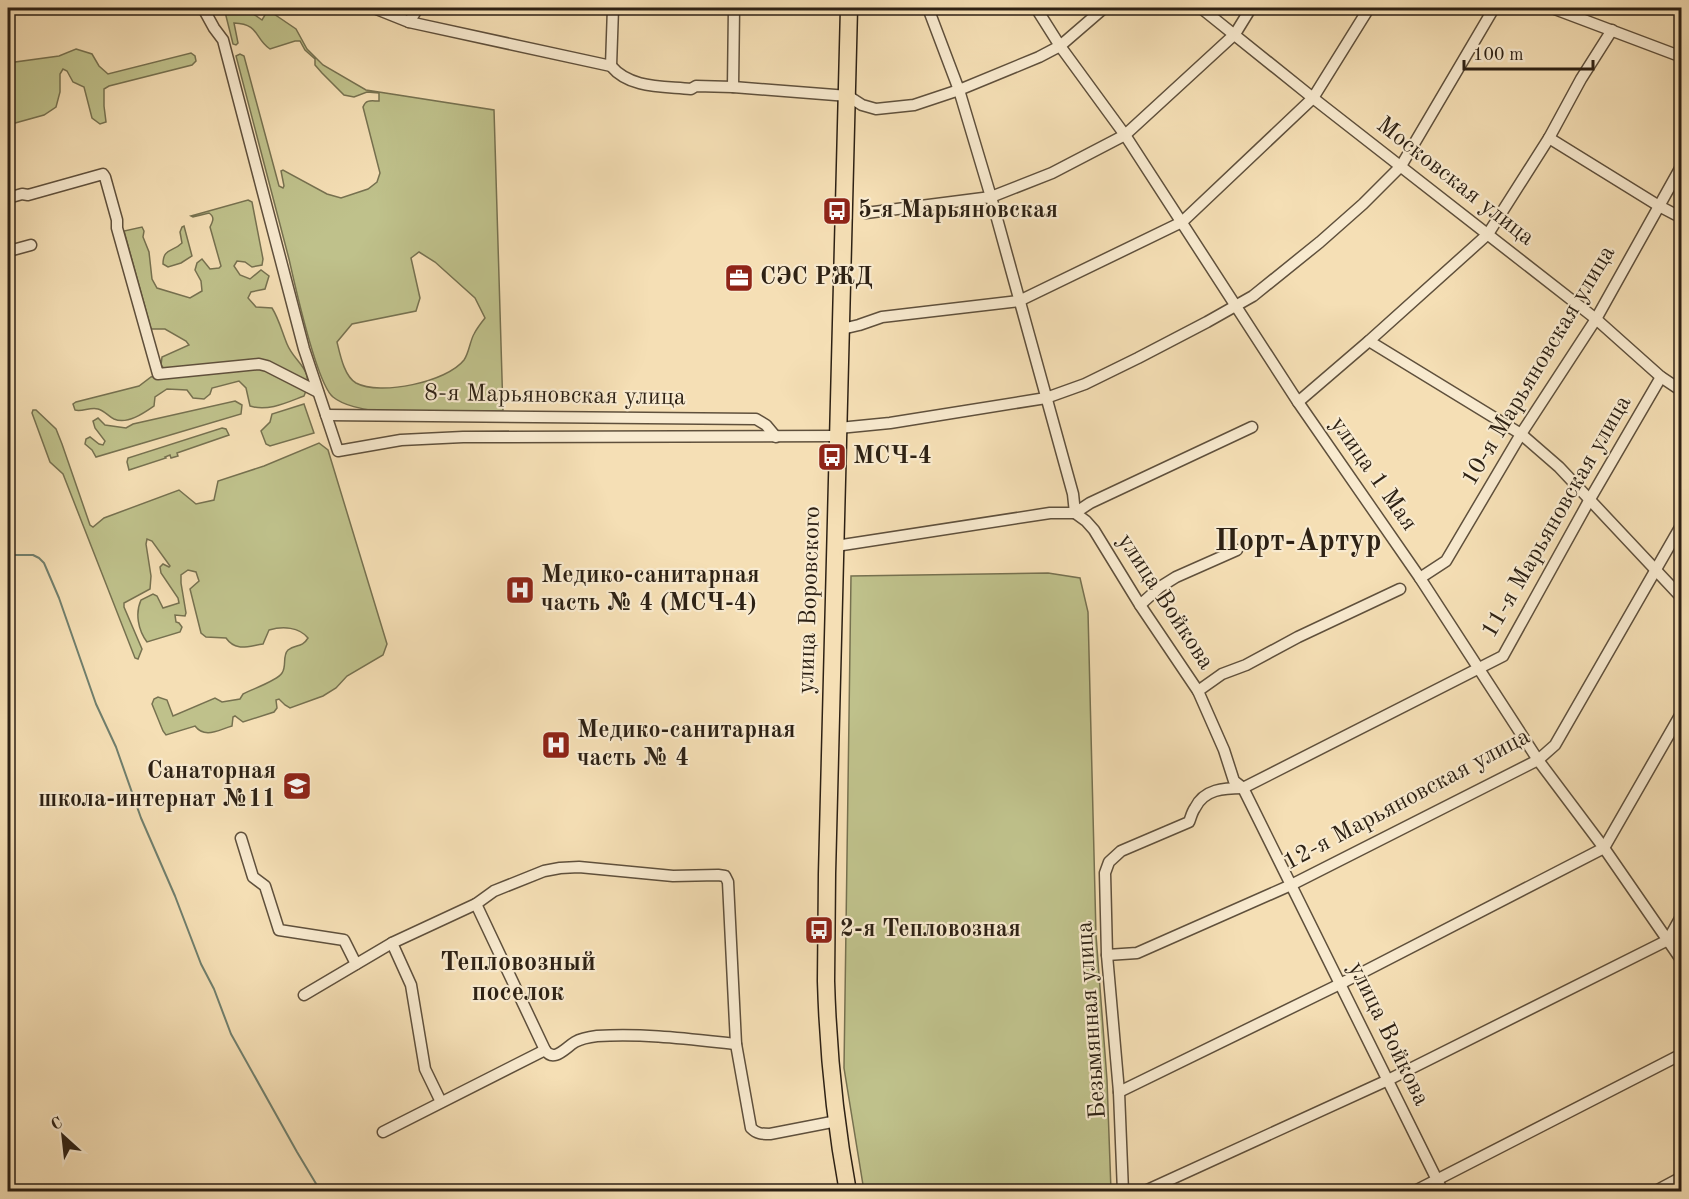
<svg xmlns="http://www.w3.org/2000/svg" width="1689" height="1199" viewBox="0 0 1689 1199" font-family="'Old Standard TT',serif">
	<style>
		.green { fill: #bfc18b; stroke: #767150; stroke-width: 1.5; fill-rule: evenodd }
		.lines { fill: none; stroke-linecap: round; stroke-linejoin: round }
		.stream { stroke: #707f6d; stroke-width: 2 }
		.street-casing { stroke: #5f503c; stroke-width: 13 }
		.primary-casing { stroke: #2d2114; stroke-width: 19 }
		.street { stroke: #f8eacf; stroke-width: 10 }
		.primary { stroke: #f5dfb5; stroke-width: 16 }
		.labels { text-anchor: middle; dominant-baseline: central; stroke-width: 4.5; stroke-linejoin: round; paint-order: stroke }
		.street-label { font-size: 24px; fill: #2d2114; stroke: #f8eacf }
		.poi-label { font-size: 24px; font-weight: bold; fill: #2d2114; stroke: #f8eacf; text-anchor: start }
		.neighbourhood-label { font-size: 26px; font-weight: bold; fill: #2d2114; stroke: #f8eacf }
		.district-label { font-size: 30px; font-weight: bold; fill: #2d2114; stroke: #f8eacf }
	</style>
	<rect width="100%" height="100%" fill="#f5dfb5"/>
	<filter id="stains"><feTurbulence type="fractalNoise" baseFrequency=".00333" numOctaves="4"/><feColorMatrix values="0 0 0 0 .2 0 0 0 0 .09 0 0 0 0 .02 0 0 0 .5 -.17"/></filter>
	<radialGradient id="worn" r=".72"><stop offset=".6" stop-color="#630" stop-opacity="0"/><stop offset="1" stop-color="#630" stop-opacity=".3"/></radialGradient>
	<g class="green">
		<path d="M224,8h32l-4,5 10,7 6,-10 28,19 11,20 16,16 43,25 128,20 9,301h-127c-13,-2 -32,-5 -43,-14 -17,-14 -38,-112 -44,-138 -18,-68 -35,-135 -53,-203l4,-2 4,2 35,130 4,2 1,-2 -3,-15 2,-1 44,24 14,4 27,-9 9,-7 3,-9 -17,-66c3,-8 8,-6 16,-6v-8l-12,-1 -13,5 -10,-2 -22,-22 -7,-8v-6l-10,-9 -5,-9h-5l-25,8c-16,-11 -10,-25 -36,-26l4,20 -2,2 -3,-1zM419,252l16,10 40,36 10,20c-4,5 -8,10 -11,16 -4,7 -5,19 -10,26 -17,22 -84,36 -108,23 -12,-7 -16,-29 -19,-41l15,-18 64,-13 4,-13 -9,-40z"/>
		<polygon points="76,49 92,54 99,66 108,74 191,53 195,56 196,61 192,65 109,86 104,89 104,106 106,122 100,124 92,118 84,87 73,82 67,71 63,69 60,74 60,92 56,107 44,115 8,125 8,63 59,56"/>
		<path d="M248,200l4,2 11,57 -1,6 -10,2 -7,-5 -8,-1 -3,5 6,9 10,4 11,-9 8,6 -4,13 -14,3 -3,6 8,9 16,1c7,11 10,24 15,36 8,20 29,25 17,52 -16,6 -36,16 -54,10l-4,-18 -7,-7 -27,7 -2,6 -6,5 -11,-1 -6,-8 -20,-1 -12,8 -1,9c-10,7 -27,19 -40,13 -6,-3 -9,-8 -16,-10 -8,-2 -16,3 -23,1l-2,-6 3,-2 63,-16 12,-9 14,-3 1,-3 -5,-6 1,-8 27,-12 -3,-4 -21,-12h-14l-27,-98 18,-4 2,4 -1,6 6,15 3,27 5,9 33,10 12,-7 -1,-10 -6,-11 2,-7 5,-4 8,10 9,-1 2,-2 -11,-39c3,-6 5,-10 -1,-14l-16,4 -2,-1z"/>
		<path d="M184,226l8,30 -11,7 -13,4 -5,-3c0,-16 10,-12 19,-21l-2,-11 2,-5z"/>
		<polygon points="235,401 242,405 241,414 96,457 92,450 85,444 86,439 90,437 99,444 103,445 105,441 95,428 93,421 98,418 105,425 126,428 133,424"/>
		<polygon points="304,404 314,433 270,446 266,444 261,431 270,422 272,414"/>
		<path d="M33,410h3l20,19 6,15 28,81 3,2 11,-9 75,-28 17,14 18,-4 4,-19 46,-15 55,-23 9,7 59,194 -4,11 -36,21 -11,12 -13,8 -33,12 -5,-3 -6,-6 -3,1 1,8 -3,4 -31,10 -8,-6 -2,1 -1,9c-14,4 -27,13 -37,0l-29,9 -3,-4 -11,-27 2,-5 4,-2 9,3 6,16 42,-18 7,4 18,-3 3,-5c9,-5 34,-13 39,-21 5,-7 0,-17 6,-23 8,-6 14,-2 20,-12 -9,-11 -25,-12 -39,-8l-6,14c-15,2 -27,8 -37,-6l-20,-1 -5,-4 -11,-44 9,-8 -3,-9 -8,-2 -7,5v8l5,30 -1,3 -10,-1 1,7 3,1 3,4 -2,5 -33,10c-9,-12 -12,-29 -6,-42l12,-6 4,2 6,12 16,-5 -1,-5 -17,-25 -1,-6 3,-3 6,3 1,-1 -18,-25 -5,-2 -1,5 5,32 -1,13 -26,14v4l18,42 -4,10 -3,-1 -72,-184 -13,-12 -18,-49z"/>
		<polygon points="222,428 226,429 229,435 177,453 178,456 171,458 170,455 165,457 166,458 129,470 127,462 128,458"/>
		<polygon points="1048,573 1080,578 1088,612 1096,935 1107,1080 1111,1191 864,1191 844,1068 851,576"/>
	</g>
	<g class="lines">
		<polyline class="stream" points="8,555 33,555 39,558 44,563 59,598 96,704 116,747 141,818 175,896 201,964 214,989 231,1034 297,1152 321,1192"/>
		<g class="street-casing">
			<g id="street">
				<polyline points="203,8 214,28 223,40 304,349 338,451 401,440 463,437 839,436"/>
				<path d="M374,8l35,14 202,44c19,23 53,20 80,23l5,-3 37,1 115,9 14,9 14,4 38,-4 45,-15 80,-33 21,-11 44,-38"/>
				<polyline points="928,8 959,90 991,197 1073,494 1075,513"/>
				<polyline points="1036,8 1060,46 1125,135 1298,402 1420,578 1538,760 1604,848 1682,961"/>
				<polyline points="1201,8 1313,98 1596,319 1661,377 1682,391"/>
				<polyline points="1552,8 1682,57"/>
				<polyline points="409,22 418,8"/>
				<polyline points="611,66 613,8"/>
				<polyline points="733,87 734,8"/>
				<polyline points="1549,138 1659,206 1682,218"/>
				<polyline points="8,198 22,194 28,195 103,174 105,177 117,220 117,228 158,374 259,364 267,366 318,392"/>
				<polyline points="866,213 991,197 1052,173 1125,135 1235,34 1251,8"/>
				<polyline points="8,250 9,251 31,245"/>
				<polyline points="842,329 859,325 882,317 1019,301 1182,222 1313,98 1369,8"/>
				<polyline points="1369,341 1521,434 1559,467 1682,598"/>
				<polyline points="1298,402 1369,341 1488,234 1549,138 1581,79 1612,30"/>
				<polyline points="326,415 756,419 766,425 776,437"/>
				<polyline points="839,428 890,423 1046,398 1085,384 1138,358 1207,322 1253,296 1320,242 1363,204 1401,166 1494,8"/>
				<polyline points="1075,513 1086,521 1094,530 1140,605 1198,691 1224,750 1234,781 1243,788 1443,1192"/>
				<polyline points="836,546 1050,513 1075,513 1090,503 1252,427"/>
				<polyline points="1420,578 1446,561 1521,434 1596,319 1682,165"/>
				<polyline points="1140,605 1160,587 1176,577 1237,550"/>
				<polyline points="1198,691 1222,674 1246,665 1298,637 1400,589"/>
				<polyline points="241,838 253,877 265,886 279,930 344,940 356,964"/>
				<polyline points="476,904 545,1050"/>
				<polyline points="392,943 411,985 425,1069 441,1102"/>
				<polyline points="1107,955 1137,953 1291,885 1538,760 1555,745 1682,524"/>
				<path d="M304,995l88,-52 84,-39 18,-13 50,-20 16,-3 19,-1 94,9 45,-1 7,1 3,6 8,162 15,84c6,6 11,6 19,6l67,-13"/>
				<polyline points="1119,1092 1340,984 1604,848 1682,712"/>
				<path d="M383,1132l162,-82c9,13 20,-2 30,-8 7,-4 14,-5 22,-6 47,-3 92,3 139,8"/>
				<path d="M1123,1192l-4,-100 -12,-137 -2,-82 4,-11 12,-11 68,-29c2,-5 3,-10 6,-14 9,-19 29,-20 48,-20l260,-132 87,-157 71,-122"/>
				<polyline points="1143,1192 1388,1080 1668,940 1682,915"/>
				<polyline points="1413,1192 1682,1054"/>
				<polyline points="1654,1192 1682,1177"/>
			</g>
		</g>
		<g class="primary-casing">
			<path id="primary" d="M848,1192c-13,-70 -20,-141 -22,-211 0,-36 1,-71 1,-107l22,-866"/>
		</g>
		<use href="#street" class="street"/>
		<use href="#primary" class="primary"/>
	</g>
	<defs>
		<g id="bus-square" transform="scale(1.5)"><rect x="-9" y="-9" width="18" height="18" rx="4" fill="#8f2418" stroke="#f8eacf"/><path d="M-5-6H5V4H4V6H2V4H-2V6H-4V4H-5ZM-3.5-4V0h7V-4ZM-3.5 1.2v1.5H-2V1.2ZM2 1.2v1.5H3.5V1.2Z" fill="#fff"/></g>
		<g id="office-square" transform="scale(1.5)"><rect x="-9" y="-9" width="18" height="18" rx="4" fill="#8f2418" stroke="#f8eacf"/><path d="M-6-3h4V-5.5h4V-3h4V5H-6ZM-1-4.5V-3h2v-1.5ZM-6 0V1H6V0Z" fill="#fff"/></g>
		<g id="hospital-square" transform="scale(1.5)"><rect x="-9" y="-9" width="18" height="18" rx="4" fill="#8f2418" stroke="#f8eacf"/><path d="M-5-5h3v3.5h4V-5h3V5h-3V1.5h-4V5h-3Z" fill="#fff"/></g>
		<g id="school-square" transform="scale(1.5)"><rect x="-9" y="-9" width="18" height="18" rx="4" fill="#8f2418" stroke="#f8eacf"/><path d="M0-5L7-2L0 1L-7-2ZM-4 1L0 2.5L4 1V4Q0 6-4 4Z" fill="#fff"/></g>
	</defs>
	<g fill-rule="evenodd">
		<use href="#bus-square" x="837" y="211"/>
		<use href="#office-square" x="739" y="278"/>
		<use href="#bus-square" x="832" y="457"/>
		<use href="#hospital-square" x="520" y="590"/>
		<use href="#hospital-square" x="556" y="745"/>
		<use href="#school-square" x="297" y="786"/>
		<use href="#bus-square" x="819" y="930"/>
	</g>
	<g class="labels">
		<g class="street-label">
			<text transform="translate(1455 182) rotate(38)">Московская улица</text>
			<text transform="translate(1539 366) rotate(-59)">10-я Марьяновская улица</text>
			<text transform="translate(555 396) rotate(1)">8-я Марьяновская улица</text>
			<text transform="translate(1373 474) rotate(55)">улица 1 Мая</text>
			<text transform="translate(1557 517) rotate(-60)">11-я Марьяновская улица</text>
			<text transform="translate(810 600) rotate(-88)">улица Воровского</text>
			<text transform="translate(1165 602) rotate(57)">улица Войкова</text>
			<text transform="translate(1407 800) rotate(-28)">12-я Марьяновская улица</text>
			<text transform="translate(1092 1020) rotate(-94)">Безымянная улица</text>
			<text transform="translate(1388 1034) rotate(64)">улица Войкова</text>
		</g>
		<g class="poi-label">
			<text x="858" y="211">5-я Марьяновская</text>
			<text x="760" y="278">СЭС РЖД</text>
			<text x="853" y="457">МСЧ-4</text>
			<text x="541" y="576">Медико-санитарная<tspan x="541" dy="28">часть № 4 (МСЧ-4)</tspan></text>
			<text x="577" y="731">Медико-санитарная<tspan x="577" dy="28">часть № 4</tspan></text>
			<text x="276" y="772" text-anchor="end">Санаторная<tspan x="276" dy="28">школа-интернат №11</tspan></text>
			<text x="840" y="930">2-я Тепловозная</text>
		</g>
		<g class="neighbourhood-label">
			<text x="518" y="963">Тепловозный<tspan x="518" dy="30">поселок</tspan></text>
		</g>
		<g class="district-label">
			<text x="1298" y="542">Порт-Артур</text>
		</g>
	</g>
	<rect width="1689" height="1199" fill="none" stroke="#f5dfb5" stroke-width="30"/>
	<rect x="9" y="9" width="1671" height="1181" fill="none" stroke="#2d2114" stroke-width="3"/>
	<rect x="15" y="15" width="1659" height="1169" fill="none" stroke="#2d2114" stroke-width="1.5"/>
	<g transform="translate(63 1136) rotate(333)" stroke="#f8eacf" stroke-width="4.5" paint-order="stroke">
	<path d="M0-4.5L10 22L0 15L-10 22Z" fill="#2d2114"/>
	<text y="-9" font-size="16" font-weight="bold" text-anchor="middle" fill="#2d2114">С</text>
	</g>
	<path d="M1464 60v9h129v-9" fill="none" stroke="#2d2114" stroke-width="3"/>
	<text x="1473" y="60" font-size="18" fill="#2d2114" stroke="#f8eacf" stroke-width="4.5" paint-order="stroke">100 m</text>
	<rect width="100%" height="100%" filter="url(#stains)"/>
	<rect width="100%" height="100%" fill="url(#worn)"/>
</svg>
